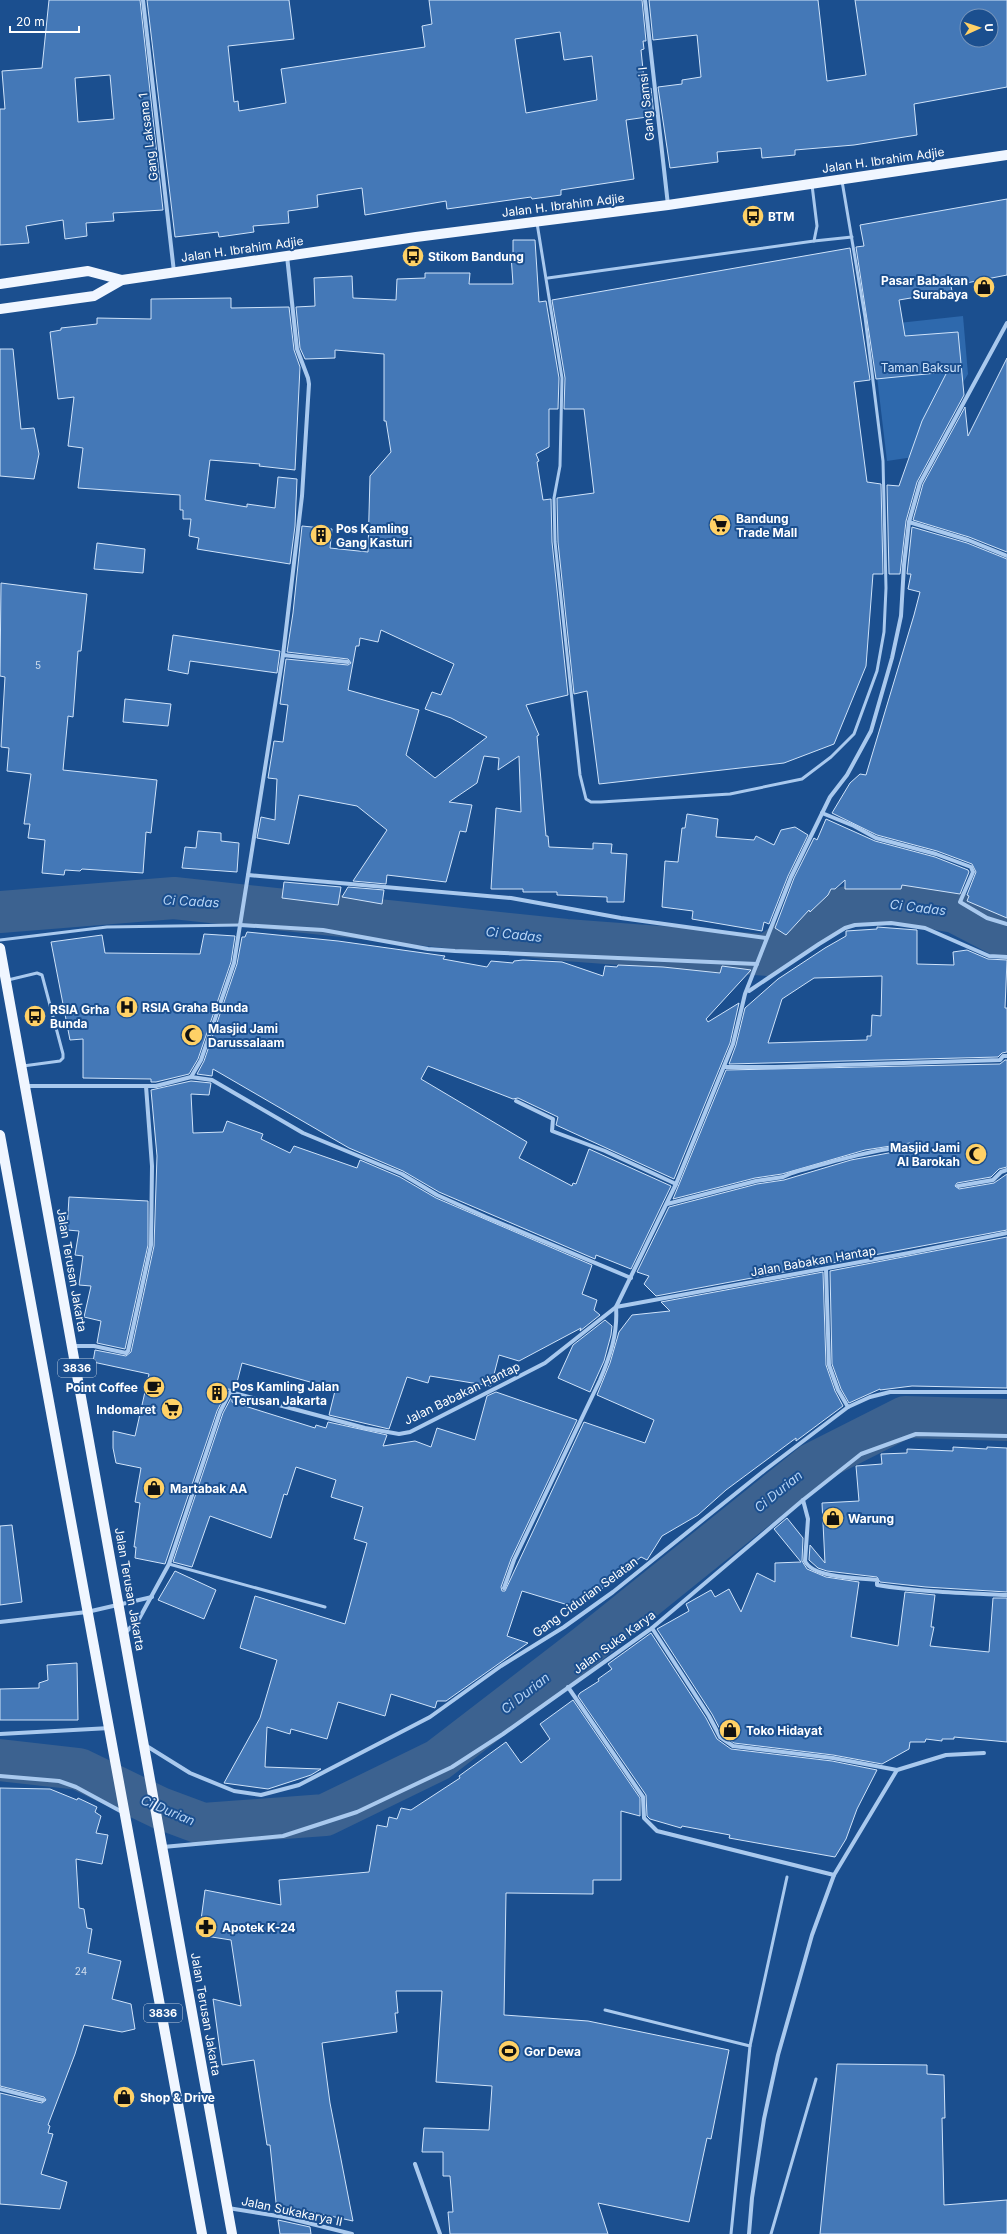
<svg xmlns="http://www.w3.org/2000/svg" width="1007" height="2234" viewBox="0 0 1007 2234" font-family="Inter,sans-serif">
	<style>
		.green { fill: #2e69ad }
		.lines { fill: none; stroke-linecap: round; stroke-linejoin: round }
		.river { stroke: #3c6290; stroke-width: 42 }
		.building { fill: #4478b7; stroke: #cfe3fa; fill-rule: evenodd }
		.lane { stroke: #a9c9ee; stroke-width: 3 }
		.street { stroke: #a9c9ee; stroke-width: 4 }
		.primary { stroke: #f0f6ff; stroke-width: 10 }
		.labels { text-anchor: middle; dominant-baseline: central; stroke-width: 4; stroke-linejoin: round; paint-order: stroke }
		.number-label { font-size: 10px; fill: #d0dded }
		.shield { fill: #1b4f8f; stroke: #bbcadd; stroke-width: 1 }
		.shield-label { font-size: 11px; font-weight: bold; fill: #fff }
		.street-label { font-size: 12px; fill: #fff; stroke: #1b4f8f }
		.poi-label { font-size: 12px; font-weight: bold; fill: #fff; stroke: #1b4f8f; text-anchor: start }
		.park-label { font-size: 12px; fill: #cfe3fa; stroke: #1b4f8f }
		.water-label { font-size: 13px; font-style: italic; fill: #b5d3f5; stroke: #1b4f8f }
	</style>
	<rect width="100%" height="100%" fill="#1b4f8f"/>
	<polygon class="green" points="963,316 968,374 920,456 887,461 871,326"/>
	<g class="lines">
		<g class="river">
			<polyline points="0,912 174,898 566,940 768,955 820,917 847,907 894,901 955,912 1007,939"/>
			<polyline points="0,1760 79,1769 160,1808 203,1824 325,1815 438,1760 586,1646 812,1464 905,1417 1007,1420"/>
		</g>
	</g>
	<g class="building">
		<path d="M49,0h91l23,210 -50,3 1,8 -28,2 1,13 -22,3 -2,-19 -37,6 3,17 -29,2v-136h5l-3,-38 40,-3zM110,75l4,44 -36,3 -3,-44z"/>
		<path d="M147,0h142l5,39 -66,7 6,56 4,-1 1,10 47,-8 -5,-34 144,-22 -3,-21 10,-2 -3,-24h213l4,41h-3l1,8 -3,1 4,39 6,-1 3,28 -28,4 8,59 -73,11v5l-29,4 -1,-2 -84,12 -1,-8 -81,14 -3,-27 -45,7 1,12 -30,4 1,12 -36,3 1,6 -35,5 -1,-5 -43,5zM560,32l4,28 28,-4 5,44 -71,13 -11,-74z"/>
		<path d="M649,0h169l9,81 39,-6 -11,-75h152v87l-93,17 3,31 -63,10 -59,5v5l-33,3 -1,-10 -44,4 1,10 -48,6 -12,-81 24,-3v-4l19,-3 -4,-42 -44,5zM967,16h24v24h-24z"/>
		<polygon points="1007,199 1007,275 951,286 952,291 899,300 905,336 958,332 964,395 917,482 906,521 900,574 889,574 887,485 899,486 922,421 947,372 876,379 856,247 864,246 860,225"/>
		<path d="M513,240h22l4,62 7,-1 13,77 -1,31h-9v38l-13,7 3,7 -2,1 6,38 8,-1 1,43 16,153 -42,10 13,30 -2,1 9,100h2l1,11 44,2v-6l19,1 -1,9 16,1 -3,48h-17v-5l-50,-2v-3h-34v-3h-32l5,-81 25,4 -2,-56 -21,14 1,-12 -15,-2 -7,27 -28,19 23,3 -6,27 -6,-1 -14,51 -59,-7 -1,9 -33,-3 34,-51 -30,-24 -58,-11 -10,49 -32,-6 4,-21 14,3 2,-41 -9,-1 6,-37 9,1 5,-37 -8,-1 6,-45 62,6 3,-2 -3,-4 -61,-7 6,-39 9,-87 30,3 -2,19 38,4 2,-76 21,-24 -5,-31h-2v-67l-49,-4v8l-30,1 -5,-11 -4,-41 19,-1 -1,-28 38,-2 1,22 43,2 1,-21 28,-1v-5h45l-1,11h44l-2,-29 2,-2zM381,630l73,34 -13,31 -9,-3 -7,17 26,9 36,19 -52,41 -29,-23 13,-45 -71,-20 8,-44h3l1,-8 18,4z"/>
		<polygon points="850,248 870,380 854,382 867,482 881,484 883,574 873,574 866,666 834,744 784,763 599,784 587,691 574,694 558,542 557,498 594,493 584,409 564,409 565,378 552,300"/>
		<polygon points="231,298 231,308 289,307 294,350 300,367 295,470 259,466 260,464 210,460 205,500 247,507 247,504 275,508 278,477 297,479 295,526 290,564 197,549 199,538 189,536 191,519 183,519 183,510 180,510 180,495 78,488 83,448 68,446 74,397 58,399 50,332 61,330 61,328 97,324 97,318 151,319 151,299"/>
		<polygon points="0,349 13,349 21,429 34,428 39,454 34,479 0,476"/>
		<polygon points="1007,358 1007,552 969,537 913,520 923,484 965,407 968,436"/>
		<polygon points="912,527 967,543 1007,559 1007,918 967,901 969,896 967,895 976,872 972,864 937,851 877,835 832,813 850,783 860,774 866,775 914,615 920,592 908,589 911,574 907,574"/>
		<polygon points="97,543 145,549 143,573 94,569"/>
		<polygon points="1,583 87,594 81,651 78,651 73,717 68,716 63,770 157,780 151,833 146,832 143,873 82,869 80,871 65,870 64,875 42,873 45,840 28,838 30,824 24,824 31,774 7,771 9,748 1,747 5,677 0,676"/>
		<polygon points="173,635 280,651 277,673 190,661 188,674 168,670"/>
		<polygon points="125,699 171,704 168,726 123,722"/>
		<polygon points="687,814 718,819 716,837 754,840 756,836 774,845 781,830 795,827 808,835 788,876 769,924 764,922 762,931 692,919 693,911 662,907 665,861 678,862 682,828 685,828"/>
		<polygon points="826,819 875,841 935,857 968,870 969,872 960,894 902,885 901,889 845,889 845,880 835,889 831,889 828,895 810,912 809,910 786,935 775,928 794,878 814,838 817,840"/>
		<polygon points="198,831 221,833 221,841 239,843 237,872 182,868 185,847 196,848"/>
		<polygon points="284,882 341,887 338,905 282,898"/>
		<polygon points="348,887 384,890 382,904 342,897"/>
		<path d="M877,927l40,3v34l37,1 -1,-13 14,-2 21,9 19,1 -2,48h2v44l-5,1 -4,4 -269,7 7,-19 9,-37 33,-29 47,-31 21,-12v-5l31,-2zM882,976l-1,40 -9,-1 -1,21h-4v4l-99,3 14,-44 32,-21z"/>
		<polygon points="247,932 338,941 445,956 443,959 487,967 491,961 513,963 514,961 523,960 562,962 603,976 605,966 617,967 618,965 663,967 720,973 722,966 751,970 706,1019 708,1022 739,1003 730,1043 674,1179 556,1125 558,1117 518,1098 513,1099 428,1066 421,1079 527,1142 519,1158 572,1186 573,1183 576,1184 589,1149 671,1186 631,1269 596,1255 595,1259 439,1192 403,1171 349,1148 213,1069 212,1076 197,1074 204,1061 237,964 242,937 245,937"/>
		<polygon points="204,934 235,936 231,962 198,1059 189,1074 156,1082 151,1082 151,1079 83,1078 83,1039 70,1040 51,942 102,935 105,953 200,954"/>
		<polygon points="1005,1060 1007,1060 1007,1167 999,1169 991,1177 957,1183 955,1186 959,1189 994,1183 1007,1174 1007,1230 656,1296 644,1284 649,1276 637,1272 669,1207 757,1184 784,1180 851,1160 910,1149 913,1147 910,1143 865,1150 782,1174 755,1178 673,1199 726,1070 1000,1064"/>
		<polygon points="191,1081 211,1083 209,1095 191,1094 193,1133 223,1132 227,1121 263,1134 261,1139 290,1153 294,1146 357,1168 360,1160 400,1177 436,1198 592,1265 582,1294 597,1300 594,1310 600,1315 580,1331 581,1328 519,1361 499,1355 491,1386 430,1376 428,1383 407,1377 389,1429 329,1415 335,1391 328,1389 328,1387 242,1363 235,1390 228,1389 217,1411 165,1564 135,1558 136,1547 134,1547 140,1503 135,1502 141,1468 116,1463 113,1448 113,1431 135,1436 149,1374 93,1362 95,1350 126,1356 131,1352 154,1246 157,1156 151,1090"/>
		<polygon points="69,1197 148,1201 148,1245 125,1349 97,1343 101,1321 84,1317 91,1286 79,1285 83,1256 75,1255 79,1231 67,1230"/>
		<polygon points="1007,1237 1007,1388 912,1386 880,1390 880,1389 849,1403 841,1389 832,1364 830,1271"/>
		<polygon points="823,1272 826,1365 835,1391 843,1406 796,1441 796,1438 726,1490 698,1515 662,1536 647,1560 641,1557 578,1608 522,1591 507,1636 528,1643 446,1701 437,1701 435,1708 391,1694 385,1716 338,1702 327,1739 291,1729 290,1734 267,1727 265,1767 321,1769 311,1775 268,1789 224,1783 260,1718 277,1660 240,1648 255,1596 345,1624 367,1543 354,1539 363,1507 331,1497 336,1480 296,1467 287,1495 284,1494 271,1538 210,1516 192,1567 173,1562 223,1413 232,1396 232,1402 315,1428 316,1425 326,1428 328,1422 387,1435 383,1446 415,1441 431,1447 437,1428 475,1440 487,1396 496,1392 577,1420 511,1559 501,1587 502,1591 505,1591 584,1422 645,1443 654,1420 597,1395 610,1363 619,1332 632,1315 670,1311 661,1302"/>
		<polygon points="605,1320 612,1326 611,1335 604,1361 590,1392 558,1378 573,1345"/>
		<polygon points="953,1447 987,1449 987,1447 1007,1448 1007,1592 926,1587 880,1582 877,1577 827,1571 818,1568 809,1560 810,1545 825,1563 822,1503 859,1501 856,1466 882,1464 881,1454 907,1453 907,1449 953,1451"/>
		<polygon points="787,1518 803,1538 802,1561 807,1569 826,1577 859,1582 851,1637 898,1646 905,1592 935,1595 931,1627 934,1627 930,1646 989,1652 993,1598 1007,1598 1007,1742 954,1737 954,1739 942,1739 942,1741 926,1739 925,1742 910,1742 909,1749 882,1764 833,1755 734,1743 723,1735 712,1714 657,1629 689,1611 686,1604 711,1590 715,1597 729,1589 741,1612 757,1573 775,1582 775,1563 801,1562 774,1529"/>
		<polygon points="12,1525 22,1602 0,1605 0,1526"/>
		<polygon points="175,1571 216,1590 204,1619 158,1600"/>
		<polygon points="651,1633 706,1718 717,1739 731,1749 832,1761 877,1770 857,1809 846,1839 835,1857 729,1838 730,1835 682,1826 681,1828 650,1819 647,1816 646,1795 578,1696 580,1693 599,1681 598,1679 612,1669 608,1664"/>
		<polygon points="77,1663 78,1720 0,1720 0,1689 39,1688 39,1683 48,1680 47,1665"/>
		<polygon points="573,1700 640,1798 640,1816 621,1811 621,1880 593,1880 593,1894 506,1893 504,2015 588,2021 729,2050 711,2139 707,2138 689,2222 598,2203 608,2234 450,2234 448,2212 453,2212 450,2176 443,2176 443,2152 422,2152 424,2128 489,2130 492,2086 436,2082 442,1991 396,1991 398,2013 395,2013 397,2032 322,2043 330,2103 353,2221 308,2211 309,2220 277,2212 270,2145 267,2145 254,2060 222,2065 213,1999 241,2006 231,1940 199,1935 205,1890 281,1905 279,1880 369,1872 377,1825 387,1827 389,1817 397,1819 401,1808 411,1810 460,1778 459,1776 506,1742 521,1763 550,1739 540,1724"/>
		<polygon points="0,1788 50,1789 77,1800 78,1798 97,1807 95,1812 101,1816 96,1833 108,1835 102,1864 76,1859 79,1908 84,1909 87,1928 92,1929 88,1953 121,1961 112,1999 131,2004 135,2029 122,2032 84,2025 75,2054 48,2125 50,2126 48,2133 53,2134 41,2174 67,2182 60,2209 0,2204 0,2093 42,2103 46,2100 44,2097 0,2086"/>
		<polygon points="837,2064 927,2065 927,2074 944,2075 945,2118 942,2118 944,2205 1007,2200 1007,2234 820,2234"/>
		<polygon points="278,2220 310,2227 311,2234 280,2234"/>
	</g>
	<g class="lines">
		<g class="lane">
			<polyline points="537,223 562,378 560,466 554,498 555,542 580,775 586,799 591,802 601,802 730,794 802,779 831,757 854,734 877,671 884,632 886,588 883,461 865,317 842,181"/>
			<polyline points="814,241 852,237"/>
			<polyline points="548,278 814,241 817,226 812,185"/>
			<polyline points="0,940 107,927 240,925"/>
			<polyline points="8,980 37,973 42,975 63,1054 63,1058 60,1061 23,1066"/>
			<polyline points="169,1564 325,1607"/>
			<polyline points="605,2010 750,2046"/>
			<polyline points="731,2234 750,2046 787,1877"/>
			<polyline points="771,2234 816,2079"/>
		</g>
		<g class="street">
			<polyline points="143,0 174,272"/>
			<polyline points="645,0 668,205"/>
			<polyline points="909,522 968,540 1007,556"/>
			<polyline points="283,655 348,662"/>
			<polyline points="822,813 854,826 876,838 936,854 971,867 973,872 960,902 987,918 1007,924"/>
			<polyline points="248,875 511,898 621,918 766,938"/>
			<polyline points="240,925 323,930 428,949 455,951 757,964"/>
			<polyline points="749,991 819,944 845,928 855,925 891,923 925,928 989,956 1007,957"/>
			<polyline points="724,1067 775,1067 1000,1060 1003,1056 1007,1056"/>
			<polyline points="191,1077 201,1060 234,963 283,655 302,496 309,384 308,378 297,349 287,256"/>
			<polyline points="26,1086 156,1086 191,1077 212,1080 303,1133 402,1174 437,1195 486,1217 631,1278"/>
			<polyline points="516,1101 553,1119 552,1131 605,1151 676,1184"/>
			<polyline points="958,1186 993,1180 1001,1172 1007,1170"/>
			<path d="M667,1204l89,-23 27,-4 9,-4c39,-11 78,-23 118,-27"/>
			<polyline points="826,1269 829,1365 838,1390 848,1407"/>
			<polyline points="73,1346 94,1346 126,1353 128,1351 151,1245 152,1166 146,1086"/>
			<path d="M803,1500l5,19 -3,42c8,17 53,17 72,19v5c43,7 87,8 130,10"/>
			<path d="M504,1588l10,-28 86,-180c10,-24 18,-46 16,-73l60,-123 57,-140 12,-50 46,-117 39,-80 17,-22 24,-44 21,-73 9,-42 3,-51 5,-43 11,-39 87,-160"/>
			<polyline points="0,1622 87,1612 152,1597"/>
			<polyline points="652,1628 709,1716 720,1737 733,1746 833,1758 897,1770"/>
			<polyline points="125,1633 139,1619 169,1564 220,1412 230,1392 365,1428 399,1434 410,1432 545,1363 616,1307 909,1253 1007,1233"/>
			<polyline points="568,1687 643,1797 644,1818 657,1831 834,1875"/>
			<polyline points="0,1734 110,1728"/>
			<polyline points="145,1745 190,1773 234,1791 261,1795 299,1785 430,1717 501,1666 564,1627 613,1592 765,1470 848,1407 870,1397 890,1392 1007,1392"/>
			<polyline points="0,1776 59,1781 76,1787 124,1813"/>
			<polyline points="163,1847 283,1836 357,1812 452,1767 503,1734 652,1628 803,1500 861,1454 916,1434 1007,1436"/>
			<polyline points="0,2089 43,2100"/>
			<polyline points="415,2164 440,2234"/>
			<polyline points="228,2208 284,2217 352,2234"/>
			<polyline points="749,2234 752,2198 764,2119 778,2055 812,1935 834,1875 897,1770 946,1755 984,1753"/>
		</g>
		<g class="primary">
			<polyline points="0,284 88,271 122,280"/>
			<polyline points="0,309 94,296 122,280 416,237 668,205 1007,155"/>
			<polyline points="0,948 232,2234"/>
			<path d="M0,1135c67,366 137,732 202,1099"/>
		</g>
	</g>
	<defs>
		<g id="bus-disc" transform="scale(1.15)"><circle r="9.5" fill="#ffd166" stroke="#1b4f8f"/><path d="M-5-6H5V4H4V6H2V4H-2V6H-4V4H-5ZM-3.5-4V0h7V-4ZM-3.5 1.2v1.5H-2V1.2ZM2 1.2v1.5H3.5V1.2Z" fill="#111"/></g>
		<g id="shop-disc" transform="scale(1.15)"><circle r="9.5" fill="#ffd166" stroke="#1b4f8f"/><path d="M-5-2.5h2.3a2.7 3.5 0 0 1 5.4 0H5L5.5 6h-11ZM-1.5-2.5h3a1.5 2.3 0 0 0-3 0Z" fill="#111"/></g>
		<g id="supermarket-disc" transform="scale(1.15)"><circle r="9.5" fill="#ffd166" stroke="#1b4f8f"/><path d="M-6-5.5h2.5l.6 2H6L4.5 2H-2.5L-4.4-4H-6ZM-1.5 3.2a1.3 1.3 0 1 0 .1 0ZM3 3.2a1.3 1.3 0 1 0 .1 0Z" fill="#111"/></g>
		<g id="building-disc" transform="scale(1.15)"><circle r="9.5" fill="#ffd166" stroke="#1b4f8f"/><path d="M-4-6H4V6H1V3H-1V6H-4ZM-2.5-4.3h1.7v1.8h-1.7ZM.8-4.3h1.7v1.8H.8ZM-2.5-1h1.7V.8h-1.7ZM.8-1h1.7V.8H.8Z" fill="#111"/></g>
		<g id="hospital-disc" transform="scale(1.15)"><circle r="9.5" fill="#ffd166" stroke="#1b4f8f"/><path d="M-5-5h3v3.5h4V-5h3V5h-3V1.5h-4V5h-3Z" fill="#111"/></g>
		<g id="mosque-disc" transform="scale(1.15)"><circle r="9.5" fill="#ffd166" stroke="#1b4f8f"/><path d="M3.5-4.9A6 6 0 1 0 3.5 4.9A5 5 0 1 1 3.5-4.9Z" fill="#111"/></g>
		<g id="cafe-disc" transform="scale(1.15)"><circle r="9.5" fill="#ffd166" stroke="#1b4f8f"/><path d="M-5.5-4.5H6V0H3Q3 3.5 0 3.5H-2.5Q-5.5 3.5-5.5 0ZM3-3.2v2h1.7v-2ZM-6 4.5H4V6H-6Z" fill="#111"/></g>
		<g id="pharmacy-disc" transform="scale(1.15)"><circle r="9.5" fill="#ffd166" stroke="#1b4f8f"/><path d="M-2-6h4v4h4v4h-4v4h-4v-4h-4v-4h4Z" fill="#111"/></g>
		<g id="stadium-disc" transform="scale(1.15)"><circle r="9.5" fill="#ffd166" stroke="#1b4f8f"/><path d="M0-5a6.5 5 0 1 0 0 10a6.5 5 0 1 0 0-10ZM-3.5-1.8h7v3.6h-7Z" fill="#111"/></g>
	</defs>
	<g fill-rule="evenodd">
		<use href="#bus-disc" x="753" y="216"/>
		<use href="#bus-disc" x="413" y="256"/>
		<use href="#shop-disc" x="984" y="287"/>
		<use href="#supermarket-disc" x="720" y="525"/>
		<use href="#building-disc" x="321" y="535"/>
		<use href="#hospital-disc" x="127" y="1007"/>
		<use href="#bus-disc" x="35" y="1016"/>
		<use href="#mosque-disc" x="192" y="1035"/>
		<use href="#mosque-disc" x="976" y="1154"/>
		<use href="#cafe-disc" x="154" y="1387"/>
		<use href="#building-disc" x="217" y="1393"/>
		<use href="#supermarket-disc" x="172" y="1409"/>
		<use href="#shop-disc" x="154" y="1488"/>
		<use href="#shop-disc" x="833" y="1518"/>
		<use href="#shop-disc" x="730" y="1730"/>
		<use href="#pharmacy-disc" x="206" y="1927"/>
		<use href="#stadium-disc" x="509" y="2051"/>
		<use href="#shop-disc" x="124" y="2097"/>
	</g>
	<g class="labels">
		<g class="number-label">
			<text x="38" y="665">5</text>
			<text x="81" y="1971">24</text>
		</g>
		<g class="shield">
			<rect x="58" y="1359" width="38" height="18" rx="3"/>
			<rect x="144" y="2004" width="38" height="18" rx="3"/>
		</g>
		<g class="shield-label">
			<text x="77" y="1368">3836</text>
			<text x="163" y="2013">3836</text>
		</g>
		<g class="street-label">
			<text transform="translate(646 104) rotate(-96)">Gang Samsi I</text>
			<text transform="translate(148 137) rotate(-97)">Gang Laksana 1</text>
			<text transform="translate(883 160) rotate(-8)">Jalan H. Ibrahim Adjie</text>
			<text transform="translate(563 205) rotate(-7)">Jalan H. Ibrahim Adjie</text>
			<text transform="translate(242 249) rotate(-8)">Jalan H. Ibrahim Adjie</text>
			<text transform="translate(813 1261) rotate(-10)">Jalan Babakan Hantap</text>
			<text transform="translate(72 1270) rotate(80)">Jalan Terusan Jakarta</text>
			<text transform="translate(462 1393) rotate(-26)">Jalan Babakan Hantap</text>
			<text transform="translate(130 1589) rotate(80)">Jalan Terusan Jakarta</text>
			<text transform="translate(585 1597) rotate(-36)">Gang Cidurian Selatan</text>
			<text transform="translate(614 1642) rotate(-36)">Jalan Suka Karya</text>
			<text transform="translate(206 2014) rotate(80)">Jalan Terusan Jakarta</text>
			<text transform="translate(292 2211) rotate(12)">Jalan Sukakarya II</text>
		</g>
		<g class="poi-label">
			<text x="768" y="216">BTM</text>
			<text x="428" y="256">Stikom Bandung</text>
			<text x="968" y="280" text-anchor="end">Pasar Babakan<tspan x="968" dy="14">Surabaya</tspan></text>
			<text x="736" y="518">Bandung<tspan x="736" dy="14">Trade Mall</tspan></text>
			<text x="336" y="528">Pos Kamling<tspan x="336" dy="14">Gang Kasturi</tspan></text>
			<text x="142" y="1007">RSIA Graha Bunda</text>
			<text x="50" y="1009">RSIA Grha<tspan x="50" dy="14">Bunda</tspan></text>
			<text x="208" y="1028">Masjid Jami<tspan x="208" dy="14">Darussalaam</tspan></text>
			<text x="960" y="1147" text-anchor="end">Masjid Jami<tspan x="960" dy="14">Al Barokah</tspan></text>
			<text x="232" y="1386">Pos Kamling Jalan<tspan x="232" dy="14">Terusan Jakarta</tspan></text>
			<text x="138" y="1387" text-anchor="end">Point Coffee</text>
			<text x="156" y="1409" text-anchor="end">Indomaret</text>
			<text x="170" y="1488">Martabak AA</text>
			<text x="848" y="1518">Warung</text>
			<text x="746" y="1730">Toko Hidayat</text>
			<text x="222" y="1927">Apotek K-24</text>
			<text x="524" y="2051">Gor Dewa</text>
			<text x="140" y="2097">Shop &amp; Drive</text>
		</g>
		<g class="park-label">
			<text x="921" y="367">Taman Baksur</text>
		</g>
		<g class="water-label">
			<text transform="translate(191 901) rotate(3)">Ci Cadas</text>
			<text transform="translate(918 907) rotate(7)">Ci Cadas</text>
			<text transform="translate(514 934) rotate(6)">Ci Cadas</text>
			<text transform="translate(778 1491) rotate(-39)">Ci Durian</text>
			<text transform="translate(525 1693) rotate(-38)">Ci Durian</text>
			<text transform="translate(168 1810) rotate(23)">Ci Durian</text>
		</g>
	</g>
	<g transform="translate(979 28) rotate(87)"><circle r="19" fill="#1b4f8f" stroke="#7695bc"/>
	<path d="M0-3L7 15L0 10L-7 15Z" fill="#ffd166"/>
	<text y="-6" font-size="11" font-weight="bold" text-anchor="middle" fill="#ffffff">U</text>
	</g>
	<path d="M10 26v6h69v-6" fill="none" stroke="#ffffff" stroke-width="2"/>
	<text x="16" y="26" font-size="12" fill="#ffffff" stroke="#1b4f8f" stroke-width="3" paint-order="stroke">20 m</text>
</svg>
